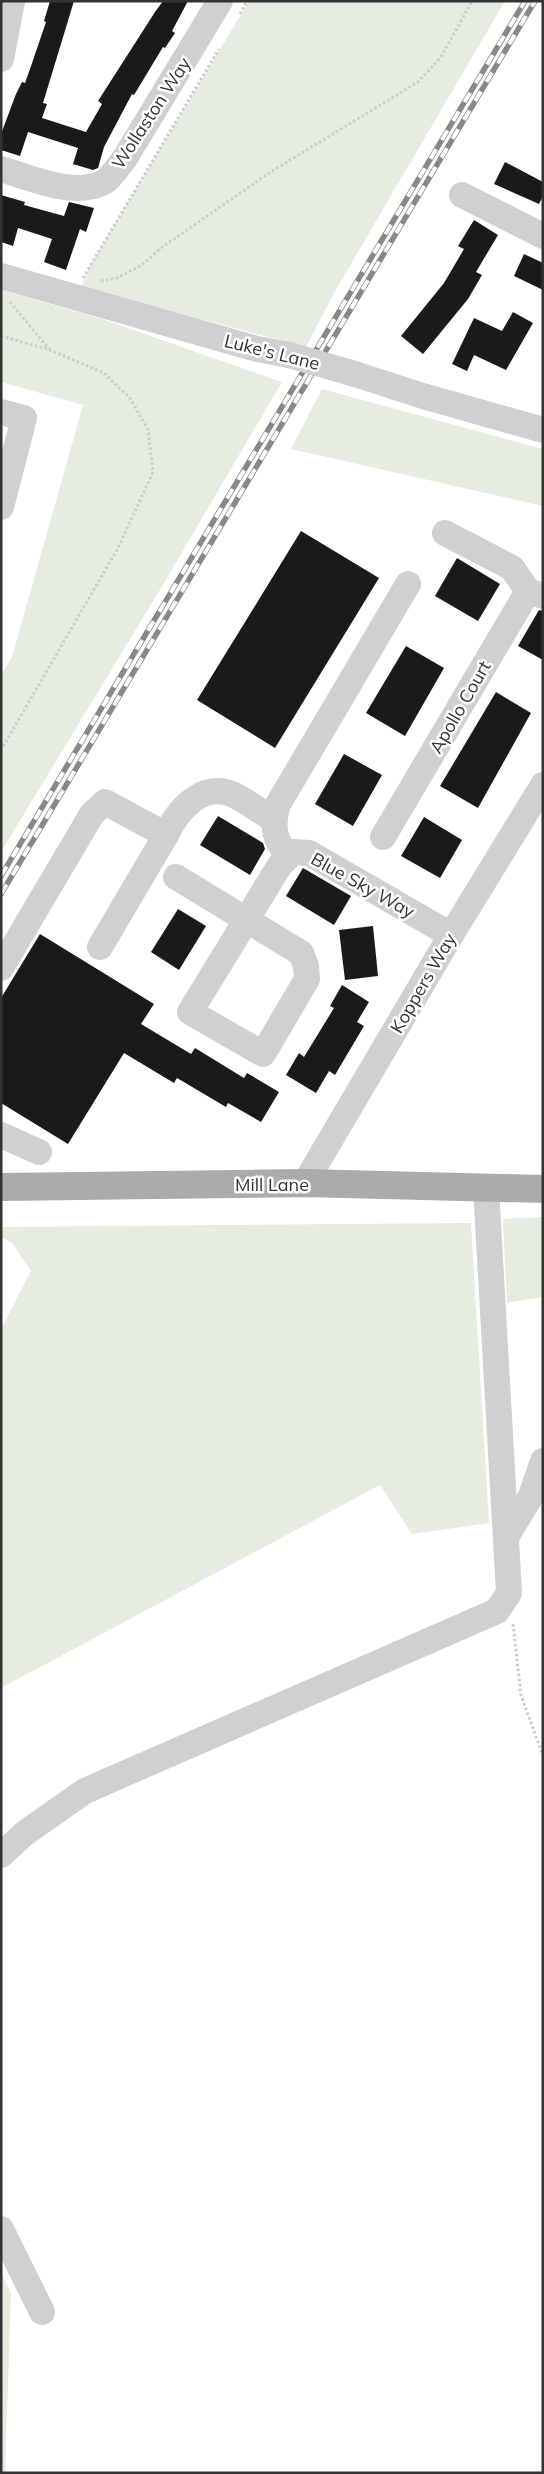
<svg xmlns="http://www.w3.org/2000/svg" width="544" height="2474" viewBox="0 0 544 2474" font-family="Mulish,sans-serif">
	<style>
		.green { fill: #e6ecdf }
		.building { fill: #1a1a1a }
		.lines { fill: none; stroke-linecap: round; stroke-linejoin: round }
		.path { stroke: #cdcdcd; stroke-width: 3; stroke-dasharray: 2.5 2.5; stroke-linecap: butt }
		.minor { stroke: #d0d0d0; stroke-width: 26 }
		.major { stroke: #ababab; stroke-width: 28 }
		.rail-casing { stroke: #888; stroke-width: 5.5 }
		.rail { stroke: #fff; stroke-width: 4; stroke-dasharray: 11; stroke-linecap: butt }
		.minor-bridge { stroke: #d0d0d0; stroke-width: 26 }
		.labels { text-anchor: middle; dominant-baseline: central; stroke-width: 5; stroke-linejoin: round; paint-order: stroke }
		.street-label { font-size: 18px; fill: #333; stroke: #fff }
	</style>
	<rect width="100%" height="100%" fill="#fff"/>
	<g class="green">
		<polygon points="249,1 505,1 334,293 306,347 81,287 90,266"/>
		<polygon points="1,290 102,319 282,382 161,588 1,852 1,674 12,657 83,405 1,382"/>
		<polygon points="322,389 543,449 543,506 291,449"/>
		<polygon points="543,1217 543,1297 507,1303 503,1219"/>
		<polygon points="471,1223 489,1523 412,1534 380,1485 1,1688 1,1329 31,1271 12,1243 1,1237 1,1227"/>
		<polygon points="1,2272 11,2294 5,2473 1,2473"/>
	</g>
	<g class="building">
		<polygon points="50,1 74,1 43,103 47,104 42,118 86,132 102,104 98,101 155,12 163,1 188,1 172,31 175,33 165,48 163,47 134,95 132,94 104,147 98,168 93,170 73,164 78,148 28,132 20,156 1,150 1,134 16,94 22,82 25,83 30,69 46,22 44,21"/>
		<polygon points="505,162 543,182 543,196 539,204 494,184"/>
		<polygon points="1,195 25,202 24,205 64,216 69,202 94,208 86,232 80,229 66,270 44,262 52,239 18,228 13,246 1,242"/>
		<polygon points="474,220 498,235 476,272 482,275 468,299 423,354 401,336 444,283 464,249 458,246"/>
		<polygon points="524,254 543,263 543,290 514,276"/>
		<polygon points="513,312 533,323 506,370 474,355 467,371 452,364 474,318 502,331"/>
		<polygon points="301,531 379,578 275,748 197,700"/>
		<polygon points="457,558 500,584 478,621 435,596"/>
		<polygon points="539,610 543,611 543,660 518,646"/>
		<polygon points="406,646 444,668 405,736 366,713"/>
		<polygon points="496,692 531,713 478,808 440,786"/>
		<polygon points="344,754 382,775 353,826 315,804"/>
		<polygon points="218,816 263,843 265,849 250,875 200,845"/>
		<polygon points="424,817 462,840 440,878 401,856"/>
		<polygon points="303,868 351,896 334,925 286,896"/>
		<polygon points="178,909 206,926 179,970 151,952"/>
		<polygon points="373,926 378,976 345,980 339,930"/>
		<polygon points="40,934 154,1004 141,1024 191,1054 195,1048 244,1078 247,1073 279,1092 261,1122 228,1103 226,1107 177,1078 174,1083 124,1053 68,1144 1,1103 1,998"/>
		<polygon points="342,985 369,1002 357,1022 364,1026 335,1075 329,1071 316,1093 286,1075 299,1053 304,1057 334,1008 330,1006"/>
	</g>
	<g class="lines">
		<g class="path">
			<polyline points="240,14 247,1"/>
			<polyline points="83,278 219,49"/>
			<polyline points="101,281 117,278 142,265 161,248 269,173 418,82 441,57 472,1"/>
			<polyline points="10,302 49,349"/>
			<polyline points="1,336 50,350 104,373 130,398 148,430 153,472 118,548 1,750"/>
			<polyline points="513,1624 521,1695 543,1756"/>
		</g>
		<g class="minor">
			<polyline points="1,59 12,1"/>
			<path d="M1,169c30,9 73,29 103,13 8,-5 15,-17 21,-24l95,-157"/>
			<polyline points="462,195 543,236"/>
			<polyline points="1,276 257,349 289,355"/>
			<polyline points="355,374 423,396 543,430"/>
			<polyline points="1,412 24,418 1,507"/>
			<polyline points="445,533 512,568 528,591"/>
			<polyline points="383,837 528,591 543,596"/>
			<path d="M288,857c-14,-20 -16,-27 -11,-51l131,-222"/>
			<polyline points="176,877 301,953 306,966 307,979 263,1054 190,1012 280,865 293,852 309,853 451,935"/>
			<polyline points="100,947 166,835"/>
			<path d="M1,968l91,-154 13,-12 61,33c12,-26 37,-54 68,-40 14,7 27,17 40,25"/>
			<polyline points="1,1135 39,1152"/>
			<polyline points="305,1183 451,935 543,785"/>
			<polyline points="506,1537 531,1496 543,1461"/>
			<polyline points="1,1855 25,1833 85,1791 497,1611 509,1593 486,1188"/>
			<polyline points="1,2229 42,2312"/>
		</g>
		<polyline class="major" points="1,1187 305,1183 543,1189"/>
		<g class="rail-casing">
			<g id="rail">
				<polyline points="1,876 525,1"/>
				<polyline points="1,894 535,1"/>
			</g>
		</g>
		<use href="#rail" class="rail"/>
		<polyline class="minor-bridge" points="289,355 355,374"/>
	</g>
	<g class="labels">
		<g class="street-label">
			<text transform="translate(151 113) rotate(-57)">Wollaston Way</text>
			<text transform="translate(272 352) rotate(14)">Luke's Lane</text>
			<text transform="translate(460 707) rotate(-60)">Apollo Court</text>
			<text transform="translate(363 885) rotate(29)">Blue Sky Way</text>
			<text transform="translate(423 983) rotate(-60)">Koppers Way</text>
			<text x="272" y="1184">Mill Lane</text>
		</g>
	</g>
	<rect width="544" height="2474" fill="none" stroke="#333333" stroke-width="5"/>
</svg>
